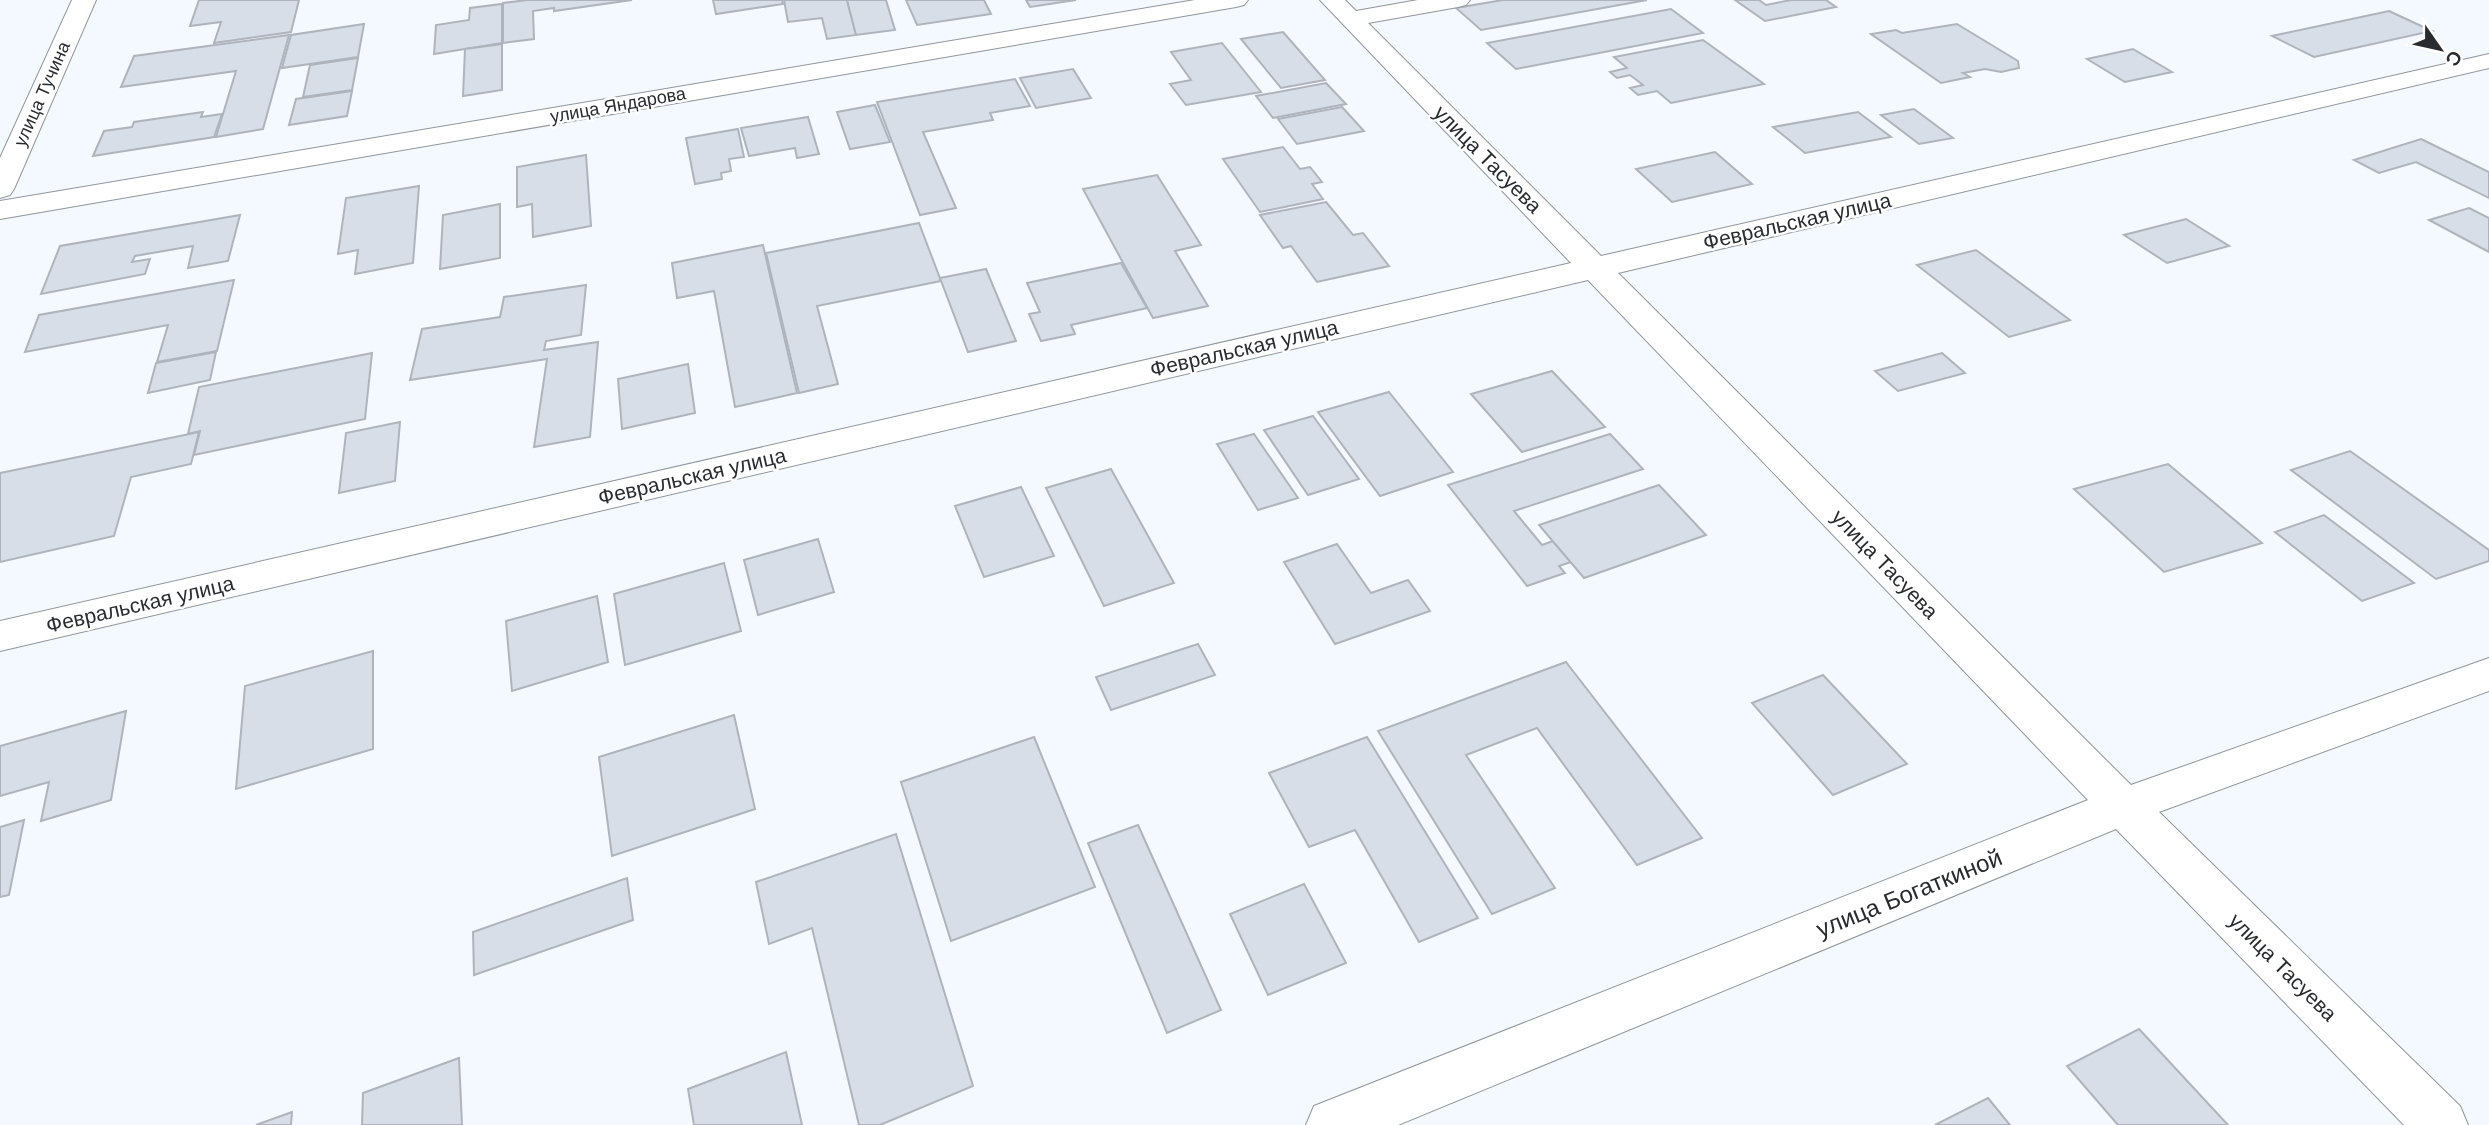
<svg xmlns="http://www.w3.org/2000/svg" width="2489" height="1125" viewBox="0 0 2489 1125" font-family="Arial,sans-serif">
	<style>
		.building { fill: #d8dee7; stroke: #afb4bc; stroke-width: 2 }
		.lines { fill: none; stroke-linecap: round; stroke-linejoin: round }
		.minor-casing { stroke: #90969d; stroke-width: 2 }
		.minor { fill: #fff; fill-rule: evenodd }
		.labels { text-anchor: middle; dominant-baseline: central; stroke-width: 5; stroke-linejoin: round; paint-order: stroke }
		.far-street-label { font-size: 18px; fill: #292b2f; stroke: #fff }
		.street-label { font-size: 21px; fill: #292b2f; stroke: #fff }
		.near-street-label { font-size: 24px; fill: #292b2f; stroke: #fff }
	</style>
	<rect width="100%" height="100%" fill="#f4f8ff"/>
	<g class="building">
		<polygon points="199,0 299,0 291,32 214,43 221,22 190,26"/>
		<polygon points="527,0 632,0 554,11 554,8 533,11 534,39 503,43 503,3"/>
		<polygon points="713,0 782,0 783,4 716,14"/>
		<polygon points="784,0 847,0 856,35 827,39 822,18 788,22"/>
		<polygon points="847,0 886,0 895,30 856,35"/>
		<polygon points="906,0 984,0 991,14 917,25"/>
		<polygon points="1026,0 1076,0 1030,7"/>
		<polygon points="1503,0 1647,0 1481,30 1456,8"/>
		<polygon points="1735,0 1759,0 1766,5 1791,0 1826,0 1836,7 1765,21"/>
		<polygon points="502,4 502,43 434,54 436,25 469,20 470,8"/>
		<polygon points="1671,9 1703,33 1516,69 1487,43"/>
		<polygon points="2389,11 2432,31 2314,57 2272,36"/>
		<polygon points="364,24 358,57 282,68 291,35"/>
		<polygon points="1957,24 2018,61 2019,68 2001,72 1985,69 1963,73 1970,77 1941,83 1871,34 1896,30 1902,33"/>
		<polygon points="1283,32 1325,80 1281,88 1241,39"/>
		<polygon points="289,35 263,129 216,137 236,71 121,87 134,56"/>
		<polygon points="1703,40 1764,84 1671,103 1657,91 1638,95 1630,88 1643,85 1630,75 1617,78 1610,72 1627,68 1614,57"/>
		<polygon points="1222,43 1261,92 1186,105 1170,84 1191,80 1171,52"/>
		<polygon points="502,44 502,90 463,96 465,49"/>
		<polygon points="2133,49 2172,72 2125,82 2087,59"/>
		<polygon points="358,58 352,90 303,97 310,65"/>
		<polygon points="1073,69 1091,98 1036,108 1020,78"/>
		<polygon points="1015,79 1030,106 990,113 993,120 923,132 956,208 920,215 877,102"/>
		<polygon points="1326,83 1346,104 1273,118 1256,96"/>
		<polygon points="352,91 347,116 289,125 296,99"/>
		<polygon points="875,105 890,142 850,149 837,112"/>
		<polygon points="1342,107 1364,131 1297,144 1278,119"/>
		<polygon points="1914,109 1953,138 1919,144 1881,115"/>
		<polygon points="203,112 201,117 222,114 214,137 93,156 104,131 132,127 134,122"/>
		<polygon points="1858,112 1891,137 1805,153 1773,127"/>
		<polygon points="808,117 819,154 797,158 795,148 749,156 741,128"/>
		<polygon points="738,129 744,157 729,159 731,171 721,173 722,179 695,184 686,138"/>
		<polygon points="2421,139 2489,172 2489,198 2416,162 2379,173 2354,160"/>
		<polygon points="1283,147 1300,169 1310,167 1322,182 1312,184 1323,199 1260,212 1223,159"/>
		<polygon points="1715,152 1752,184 1672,202 1636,169"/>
		<polygon points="586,155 591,226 533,237 532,204 517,207 517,167"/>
		<polygon points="1157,175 1201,245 1175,251 1208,306 1153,318 1083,189"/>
		<polygon points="419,186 413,263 355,274 358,250 338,254 346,198"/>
		<polygon points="1326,202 1353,235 1363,233 1389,266 1317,282 1291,246 1283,248 1260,215"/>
		<polygon points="500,204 500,258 440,269 443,215"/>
		<polygon points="2469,208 2489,218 2489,252 2429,220"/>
		<polygon points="240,215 228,261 188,268 193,246 135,256 132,262 150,259 145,274 41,294 60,246"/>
		<polygon points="2186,219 2229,246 2167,263 2124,235"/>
		<polygon points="919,223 941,281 817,306 838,384 799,393 766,253"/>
		<polygon points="763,245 797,393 735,407 714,291 677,298 672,263"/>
		<polygon points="1976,250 2070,320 2009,337 1917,265"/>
		<polygon points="1121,263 1147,308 1071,325 1075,334 1041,341 1029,314 1040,312 1027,283"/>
		<polygon points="986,269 1016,341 968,352 940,278"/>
		<polygon points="234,280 217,351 157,362 168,325 25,352 39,315"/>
		<polygon points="586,285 581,335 546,341 544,350 598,342 590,437 534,447 547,359 410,380 422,329 500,317 504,297"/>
		<polygon points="216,352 210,380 148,393 156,363"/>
		<polygon points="372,353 365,419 194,455 200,431 188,434 199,387"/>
		<polygon points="1942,353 1965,373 1898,391 1875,371"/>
		<polygon points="688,364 695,413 622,429 618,379"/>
		<polygon points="1552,371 1605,427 1522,452 1471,394"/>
		<polygon points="1389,392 1453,472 1380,496 1318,412"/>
		<polygon points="1313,416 1359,479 1308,495 1264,430"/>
		<polygon points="400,422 395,481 339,493 346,433"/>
		<polygon points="199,432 191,464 131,477 114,536 0,562 0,473"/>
		<polygon points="1254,434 1298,498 1258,510 1217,444"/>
		<polygon points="1610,434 1643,469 1514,511 1542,545 1553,541 1571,562 1559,566 1565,573 1527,586 1448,485"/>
		<polygon points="2350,451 2489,550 2489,561 2436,579 2291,470"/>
		<polygon points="2168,464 2262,543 2164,572 2074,489"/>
		<polygon points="1111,469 1174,583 1104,606 1046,488"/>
		<polygon points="1659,485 1706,535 1584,578 1539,525"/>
		<polygon points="1021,487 1054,556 984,577 955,506"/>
		<polygon points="2324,515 2414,583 2362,601 2275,532"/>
		<polygon points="818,539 834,592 758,615 744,560"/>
		<polygon points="1337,544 1371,593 1408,580 1430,611 1335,644 1284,562"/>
		<polygon points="724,563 741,631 625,665 614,594"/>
		<polygon points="597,596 608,662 512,691 506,621"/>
		<polygon points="1198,644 1215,675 1111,710 1096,677"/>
		<polygon points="373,651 373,749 236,789 245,686"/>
		<polygon points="1566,662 1702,838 1637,865 1537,728 1466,755 1555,888 1492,914 1378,731"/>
		<polygon points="1823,675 1907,764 1833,795 1752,703"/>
		<polygon points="126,711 111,800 41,821 49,782 0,796 0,746"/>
		<polygon points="734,715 755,809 612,856 599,757"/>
		<polygon points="1034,737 1095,887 951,941 901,782"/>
		<polygon points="1367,737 1478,918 1419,942 1355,830 1309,847 1269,773"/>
		<polygon points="24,820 9,895 0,897 0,827"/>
		<polygon points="1138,825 1221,1010 1167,1033 1088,843"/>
		<polygon points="896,834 973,1086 880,1125 859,1125 812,928 769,944 756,882"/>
		<polygon points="627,878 633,920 474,975 473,932"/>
		<polygon points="1304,884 1346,963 1268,995 1230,914"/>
		<polygon points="2139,1029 2228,1125 2118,1125 2067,1066"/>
		<polygon points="786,1052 802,1125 694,1125 688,1089"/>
		<polygon points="459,1058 462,1125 362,1125 363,1093"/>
		<polygon points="1988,1098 2010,1125 1935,1125"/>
		<polygon points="292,1112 291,1125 256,1125"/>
	</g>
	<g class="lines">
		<g class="minor-casing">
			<g id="minor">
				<polygon points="72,0 96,0 14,189 10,195 0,198 0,158"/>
				<polygon points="1195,0 1248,0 1244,5 1236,7 0,219 0,201"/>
				<polygon points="1320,0 1345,0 1356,11 1418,0 1470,0 1466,5 1458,7 1368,23 1601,256 2489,54 2489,68 1618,273 2131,785 2489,658 2489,691 2159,812 2460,1106 2468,1125 2404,1125 2116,829 1398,1125 1306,1125 1314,1106 2088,800 1588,280 0,651 0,621 1571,263"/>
			</g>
		</g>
		<use href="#minor" class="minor"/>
	</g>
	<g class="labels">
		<g class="far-street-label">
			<text transform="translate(42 94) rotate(-66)">улица Тучина</text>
			<text transform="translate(618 105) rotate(-10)">улица Яндарова</text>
		</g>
		<g class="street-label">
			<text transform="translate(1488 159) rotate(45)">улица Тасуева</text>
			<text transform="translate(1797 221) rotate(-13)">Февральская улица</text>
			<text transform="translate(1244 348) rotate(-13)">Февральская улица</text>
			<text transform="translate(692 476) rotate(-13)">Февральская улица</text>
			<text transform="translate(1885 564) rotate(46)">улица Тасуева</text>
			<text transform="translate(140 604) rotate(-13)">Февральская улица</text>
			<text transform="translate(2283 967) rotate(45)">улица Тасуева</text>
		</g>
		<g class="near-street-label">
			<text transform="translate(1909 893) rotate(-22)">улица Богаткиной</text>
		</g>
	</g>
	<g transform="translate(2440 49) rotate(124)" stroke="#ffffff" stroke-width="5" paint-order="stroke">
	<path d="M0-5L12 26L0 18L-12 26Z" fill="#292b2f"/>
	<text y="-10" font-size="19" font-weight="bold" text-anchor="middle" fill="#292b2f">С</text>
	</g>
</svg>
